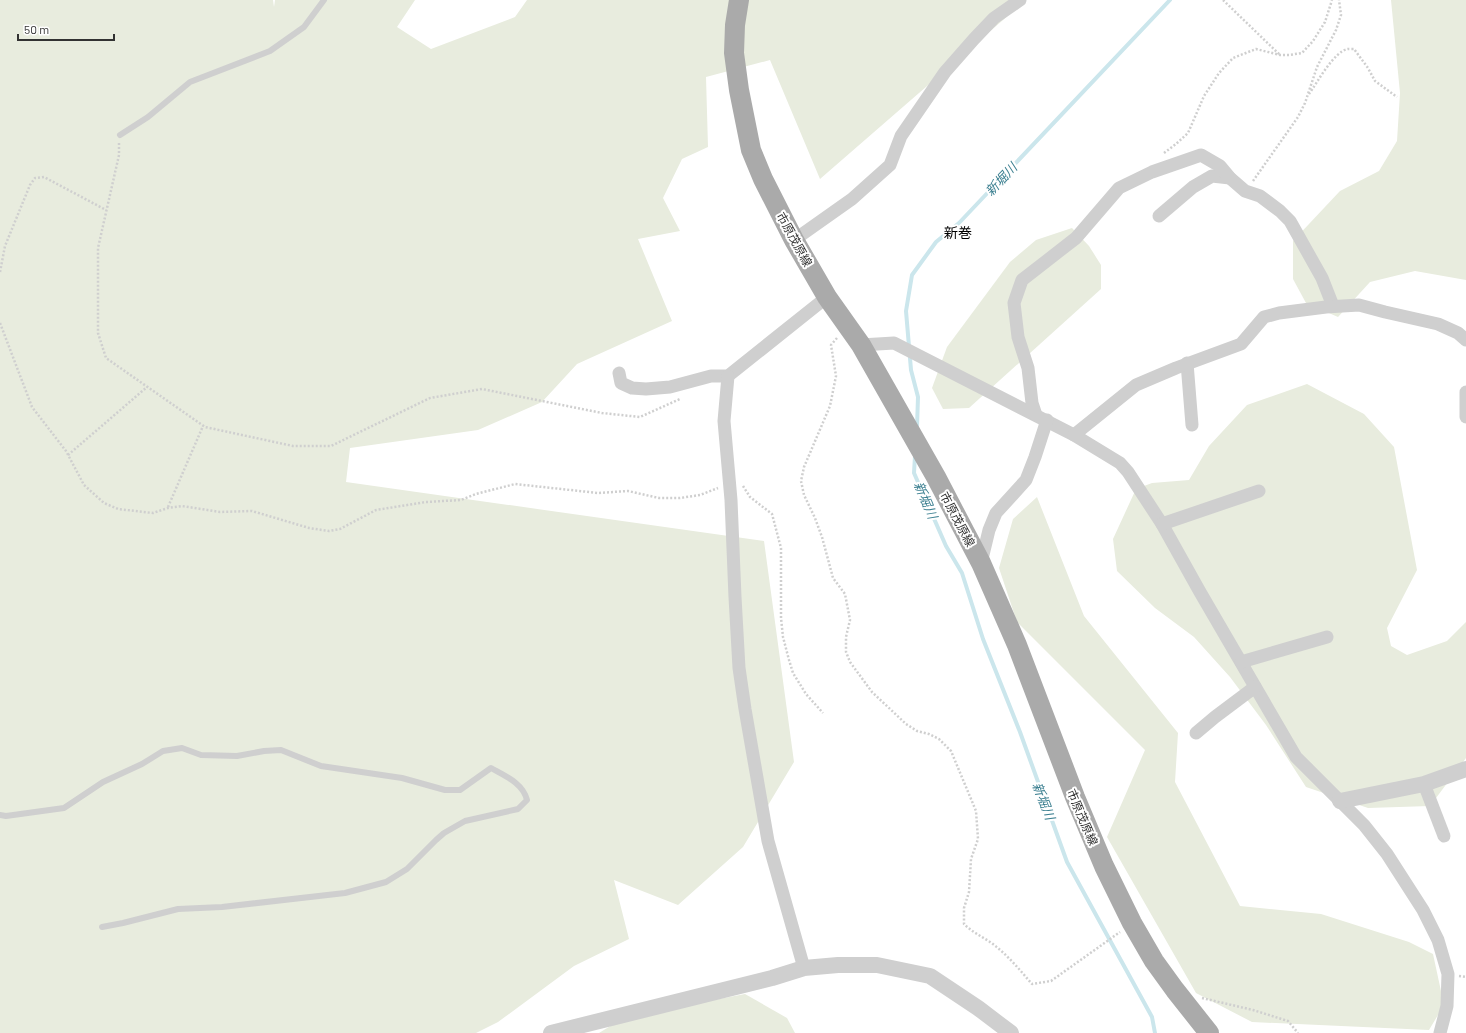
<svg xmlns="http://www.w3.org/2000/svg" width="1466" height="1033" viewBox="0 0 1466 1033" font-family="Barlow,'Noto Sans JP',sans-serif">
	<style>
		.green { fill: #e8ecde }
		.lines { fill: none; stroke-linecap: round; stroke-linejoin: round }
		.stream { stroke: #cbe6ec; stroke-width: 4 }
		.path { stroke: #cfcfcf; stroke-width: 2.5; stroke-dasharray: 2 2; stroke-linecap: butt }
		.service { stroke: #cfcfcf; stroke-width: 6 }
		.minor { stroke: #cfcfcf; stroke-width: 13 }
		.tertiary { stroke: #cfcfcf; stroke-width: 16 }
		.primary { stroke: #aaa; stroke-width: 20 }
		.labels { text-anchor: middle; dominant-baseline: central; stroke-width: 4; stroke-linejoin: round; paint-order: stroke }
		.street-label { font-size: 12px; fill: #323232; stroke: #fff }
		.water-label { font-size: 13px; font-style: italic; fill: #3b7f90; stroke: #fff }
		.quarter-label { font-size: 14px; fill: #000; stroke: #fff }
	</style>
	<rect width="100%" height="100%" fill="#fff"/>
	<g class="green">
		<polygon points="0,0 273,0 274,7 275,0 415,0 397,27 431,49 515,17 527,0 1026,0 820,179 770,60 706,77 708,147 682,159 663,198 680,231 638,239 672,321 577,364 542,402 478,430 350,448 346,482 764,541 794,762 743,847 678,905 614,880 629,939 574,966 498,1022 476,1033 0,1033"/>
		<polygon points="1391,0 1466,0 1466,280 1415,271 1370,282 1338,317 1306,303 1293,279 1293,241 1340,191 1379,171 1397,141 1400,93"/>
		<polygon points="1072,228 1089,246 1101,265 1101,289 969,408 943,409 932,388 947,347 1010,262 1036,240"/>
		<polygon points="1307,384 1364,414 1394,447 1417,570 1387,628 1391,646 1407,655 1447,641 1466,622 1466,758 1430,806 1368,808 1306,787 1266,725 1230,677 1194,637 1155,608 1117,571 1113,539 1136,489 1152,483 1189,480 1209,446 1247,405"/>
		<polygon points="1037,497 1084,616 1178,733 1175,782 1240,906 1321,914 1409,942 1433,954 1444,1005 1429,1030 1252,1022 1196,993 1107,837 1145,750 1017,622 999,568 1013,519"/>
		<polygon points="745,994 787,1018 795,1033 599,1033 625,1017"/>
	</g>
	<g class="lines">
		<g class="stream">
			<polyline points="917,427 918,397 911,370 906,311 912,275 936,242 959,223 1170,0"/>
			<polyline points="915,456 914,473 946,546 962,573 983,639 1020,732 1067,862 1152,1017 1155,1033"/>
		</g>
		<g class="path">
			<polyline points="1223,0 1280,55"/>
			<path d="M1309,94c8,-11 25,-43 39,-45 0,0 6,0 6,0l14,19 7,13 22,16"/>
			<polyline points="119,143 119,155 98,248 98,333 106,358 205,427 293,446 331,446 430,398 482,389 602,413 640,417 680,399"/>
			<polyline points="1164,153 1176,144 1188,133 1204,96 1219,73 1233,58 1256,49 1280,55 1289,55 1302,53 1313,41 1325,22 1332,0"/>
			<polyline points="1253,181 1298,117 1305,103 1317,67 1336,30 1341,15 1339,0"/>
			<polyline points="0,272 5,246 30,185 35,178 44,177 106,210"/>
			<polyline points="0,323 32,407 66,451 84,485 104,503 118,509 153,513 168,508 182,506 220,512 252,511 309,528 329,531 340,529 376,510 426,502 461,500 476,494 515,484 598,493 628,491 659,498 680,498 700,495 718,488"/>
			<path d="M837,338l-6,7 5,31 -6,30 -26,61 -3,14 3,14 11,23 7,19 11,41 12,16 5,26 -4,17v15l4,10 22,30 34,32 11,7 12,3 10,5 12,12 25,60 2,28 -7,20 -2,33 -5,16v16c8,8 17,12 26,18 16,11 29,27 42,42l19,-3 69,-49"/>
			<polyline points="68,455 147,387"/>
			<polyline points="743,486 750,497 772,514 781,548 781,618 783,637 789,660 793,673 806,694 823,713"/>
			<polyline points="168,507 203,426"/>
			<polyline points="1459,976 1466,977"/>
			<polyline points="1202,998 1253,1010 1288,1021 1298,1033"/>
		</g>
		<g class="service">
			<polyline points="120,135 148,117 190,82 270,51 304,27 324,0"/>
			<path d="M0,815l6,1 58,-8 39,-26 39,-18 21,-13 19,-3 19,7 36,1 27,-5 17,-1 40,16 81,12 43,12h15l31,-22c14,8 32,15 36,32l-9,9 -53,12 -21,12 -8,7 -29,29 -21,13 -41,11 -123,14 -44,2 -55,14 -21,4"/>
		</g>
		<g class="minor">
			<polyline points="1159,216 1193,187 1212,176 1230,178"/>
			<polyline points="794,240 852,199 890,165 901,136 945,72 974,39 994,18 1020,0"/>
			<polyline points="861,345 894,343 1074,435 1120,463 1128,472 1162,524 1200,592 1296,757 1364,825 1387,854 1423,910 1438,940 1448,974 1447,1006 1440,1033"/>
			<polyline points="1187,363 1192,425"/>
			<polyline points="619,373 621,383 632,388 646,389 670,387 711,376 728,376 827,297"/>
			<polyline points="728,376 724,421 731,500 735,597 739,668 745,709 768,841 804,968"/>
			<polyline points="1466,392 1466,417"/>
			<polyline points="1036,415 1032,403 1028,368 1018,337 1014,303 1022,280 1076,238 1119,188 1152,172 1201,155 1220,166 1230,178 1245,191 1260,196 1280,211 1290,221 1322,278 1333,306"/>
			<polyline points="1074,435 1136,385 1176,368 1241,344 1264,317 1279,313 1326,307 1359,305 1385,312 1438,324 1458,333 1466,340"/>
			<polyline points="1162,524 1259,491"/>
			<polyline points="981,563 989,530 996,513 1026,480 1035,457 1047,420"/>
			<polyline points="1241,662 1327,637"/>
			<polyline points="1196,733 1215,717 1255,687"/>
			<polyline points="1424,784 1444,836"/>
		</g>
		<g class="tertiary">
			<polyline points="1340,801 1424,784 1466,769"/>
			<polyline points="551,1033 772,978 804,968 838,965 877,965 930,976 978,1008 1011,1033"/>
		</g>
		<polyline class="primary" points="739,0 735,25 734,53 739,90 751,150 763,179 794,240 827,297 861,345 936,477 981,563 1017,645 1075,797 1104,866 1132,923 1154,961 1175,990 1209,1033"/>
	</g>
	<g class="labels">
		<g class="street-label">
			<text transform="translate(795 239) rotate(61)">市原茂原線</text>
			<text transform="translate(958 519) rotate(62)">市原茂原線</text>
			<text transform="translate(1083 817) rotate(67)">市原茂原線</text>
		</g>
		<g class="water-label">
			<text transform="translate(1001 179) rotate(-47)">新堀川</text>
			<text transform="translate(926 500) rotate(67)">新堀川</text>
			<text transform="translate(1044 801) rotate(69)">新堀川</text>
		</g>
		<g class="quarter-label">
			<text x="958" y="232">新巻</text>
		</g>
	</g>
	<path d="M18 34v6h96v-6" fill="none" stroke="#323232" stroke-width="2"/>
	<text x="24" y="34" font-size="12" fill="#323232" stroke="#ffffff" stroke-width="3" paint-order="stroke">50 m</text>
</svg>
